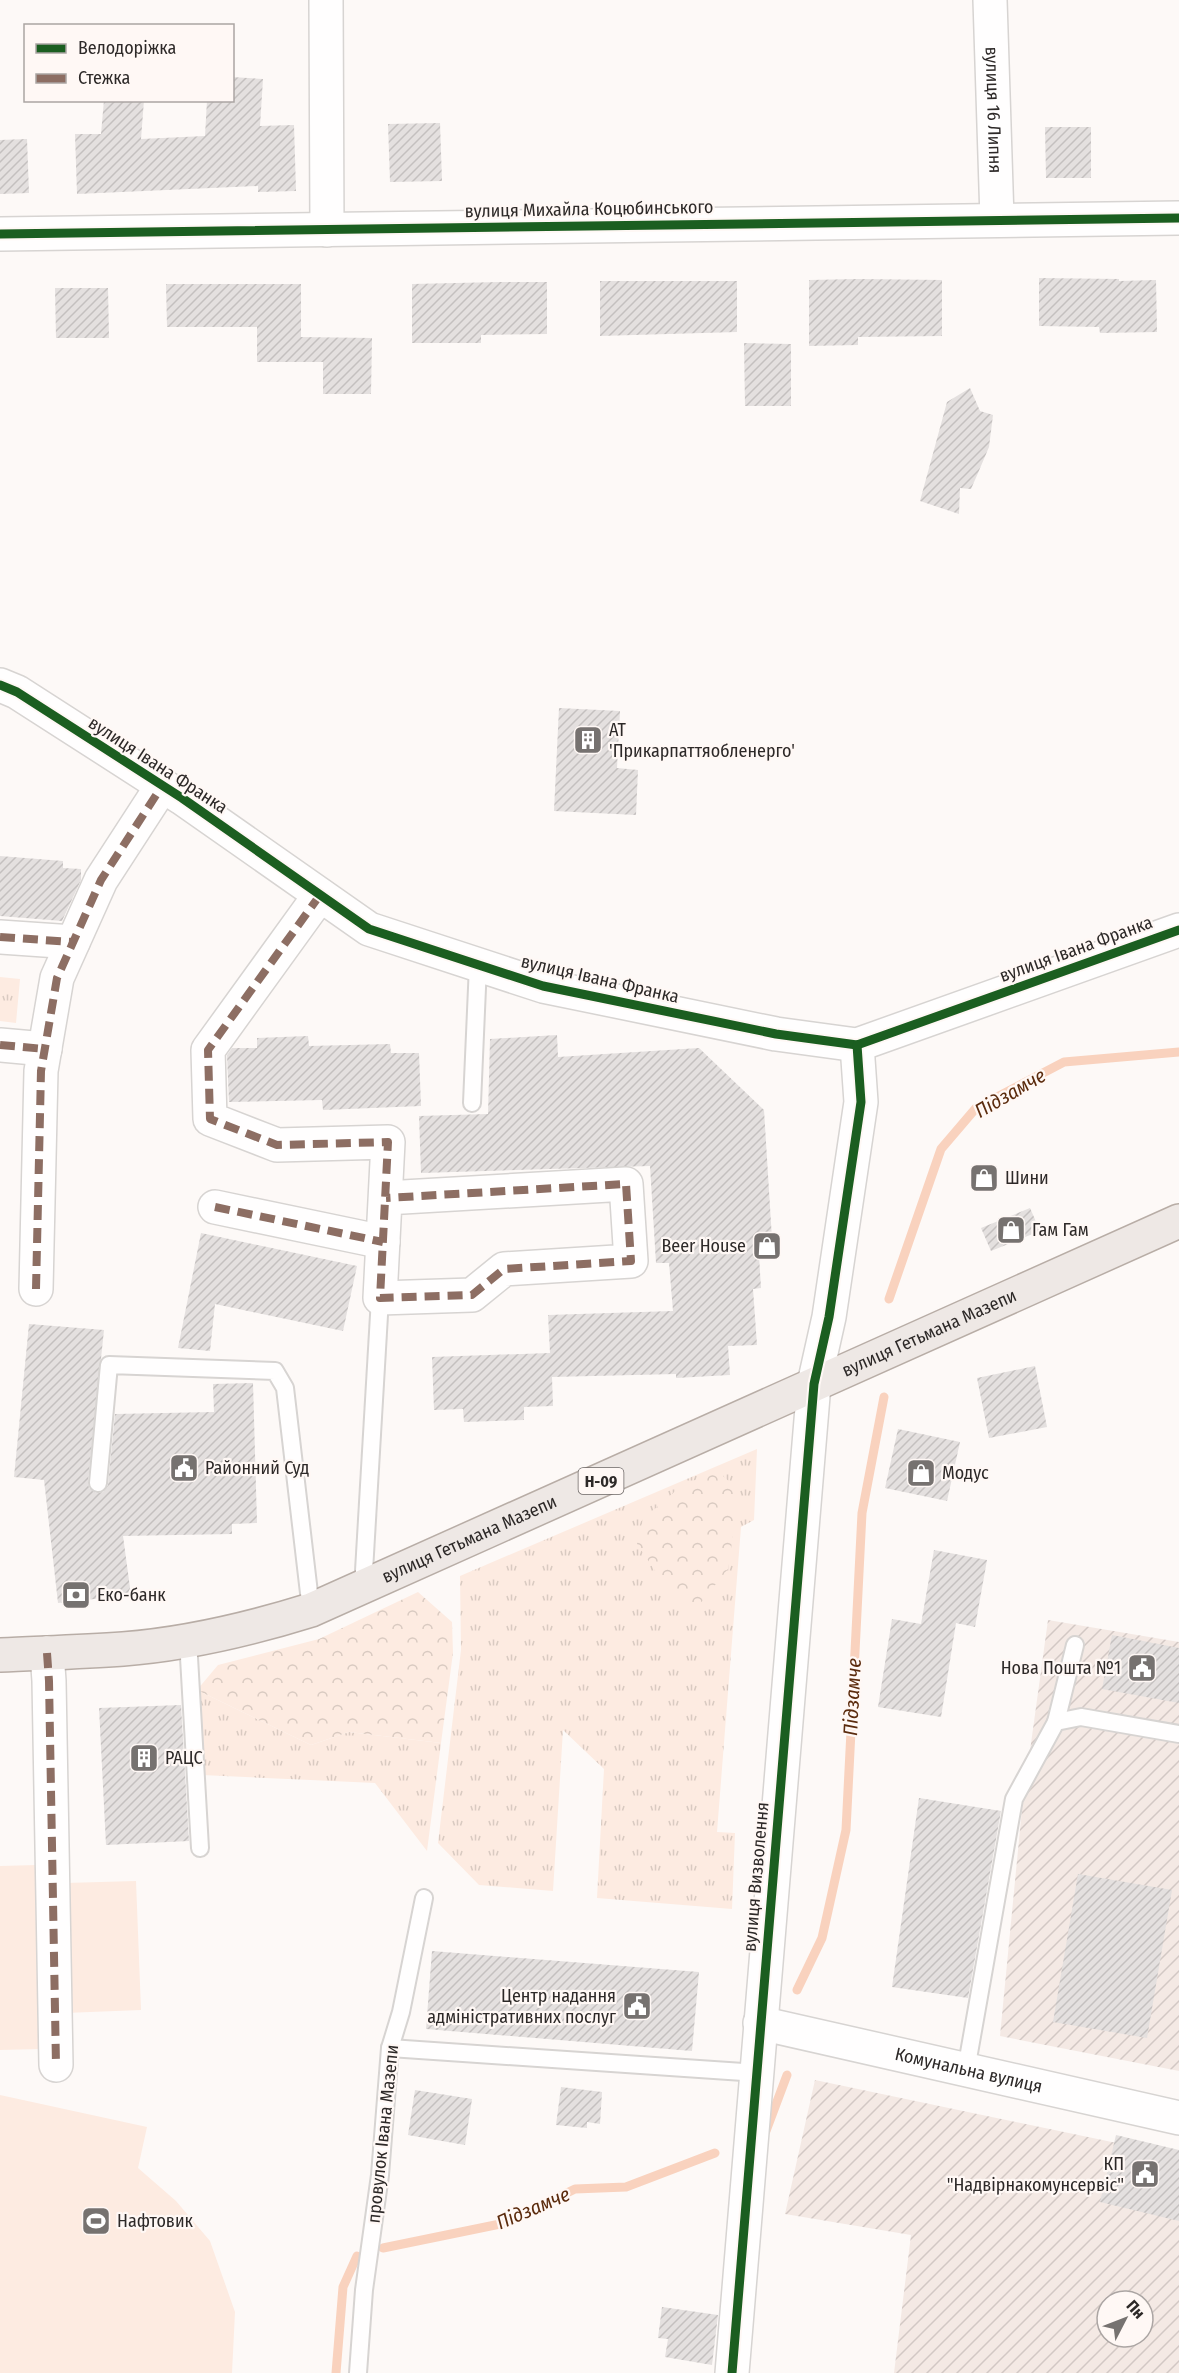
<svg xmlns="http://www.w3.org/2000/svg" width="1179" height="2373" viewBox="0 0 1179 2373" font-family="'Fira Sans Condensed',sans-serif">
	<style>
		.industrial { fill: url(#industrial-furrows); fill-rule: evenodd }
		.grass { fill: url(#grass-tufts) }
		.forest { fill: url(#forest-crowns) }
		.pitch { fill: #fdebe1 }
		.lines { fill: none; stroke-linecap: round; stroke-linejoin: round }
		.stream { stroke: #f9d2be; stroke-width: 9 }
		.building { fill: url(#building-hatch) }
		.lane-casing { stroke: #d7d4d2; stroke-width: 20 }
		.street-casing { stroke: #d7d4d2; stroke-width: 36 }
		.primary-casing { stroke: #b8ada6; stroke-width: 36 }
		.lane { stroke: #fffefe; stroke-width: 16 }
		.street { stroke: #fffefe; stroke-width: 33 }
		.primary { stroke: #eee8e5; stroke-width: 33 }
		.quiet { stroke: #8d6e63; stroke-width: 8; stroke-dasharray: 15 8; stroke-linecap: butt }
		.cycleway-casing { stroke: #fff8f5; stroke-width: 13 }
		.cycleway { stroke: #1b5e20; stroke-width: 9 }
		.labels { text-anchor: middle; dominant-baseline: central; stroke-width: 4.5; stroke-linejoin: round; paint-order: stroke }
		.shield { fill: #fff8f5; stroke: #6c6766; stroke-width: 1.5 }
		.shield-label { font-size: 16px; font-weight: bold; fill: #2d2928 }
		.street-label { font-size: 18px; fill: #2d2928; stroke: #fff8f5 }
		.poi-label { font-size: 18px; fill: #2d2928; stroke: #fff8f5; text-anchor: start }
		.water-label { font-size: 20px; font-style: italic; fill: #5b2b0d; stroke: #fff8f5 }
	</style>
	<defs>
		<pattern id="industrial-furrows" width="10" height="10" patternUnits="userSpaceOnUse" patternTransform="scale(1.5)"><rect width="10" height="10" fill="#f4e9e4"/><path d="M-1 1l2-2M0 10L10 0M9 11l2-2" fill="none" stroke="#d2c8c4"/></pattern>
		<pattern id="grass-tufts" width="24" height="20" patternUnits="userSpaceOnUse" patternTransform="scale(1.5)"><rect width="24" height="20" fill="#fdebe1"/><path d="M3 7l-1-3M5 7V3M7 7l1-3M15 17l-1-3M17 17v-4M19 17l1-3" fill="none" stroke="#d9cac1"/></pattern>
		<pattern id="forest-crowns" width="20" height="18" patternUnits="userSpaceOnUse" patternTransform="scale(1.5)"><rect width="20" height="18" fill="#fdebe1"/><path d="M2 6a3 3 0 1 1 6 0M12 15a3 3 0 1 1 6 0" fill="none" stroke="#d9cac1"/></pattern>
		<pattern id="building-hatch" width="6" height="6" patternUnits="userSpaceOnUse" patternTransform="scale(1.5)"><rect width="6" height="6" fill="#e4e0df"/><path d="M-1 1l2-2M0 6l6-6M5 7l2-2" fill="none" stroke="#c4c0bf"/></pattern>
	</defs>
	<rect width="100%" height="100%" fill="#fdf9f7"/>
	<g class="industrial">
		<polygon points="1048,1620 1179,1642 1179,2071 1000,2036 1022,1809"/>
		<path d="M815,2080l364,76v217h-285l17,-138 -126,-21zM1107,2301h36v36h-36z"/>
	</g>
	<g class="grass">
		<polygon points="0,977 20,979 16,1023 0,1021"/>
		<polygon points="757,1449 754,1520 741,1527 717,1832 735,1833 732,1909 597,1898 604,1769 563,1730 553,1891 479,1885 438,1843 461,1650 460,1576"/>
		<polygon points="197,1690 311,1745 349,1732 441,1743 427,1851 375,1783 202,1775"/>
	</g>
	<g class="forest">
		<polygon points="706,1475 722,1475 734,1486 735,1522 728,1569 699,1605 673,1597 637,1544 643,1519 680,1487"/>
		<polygon points="418,1592 452,1622 453,1653 441,1743 349,1732 311,1745 197,1690 218,1665 319,1639"/>
	</g>
	<g class="pitch">
		<polygon points="37,1865 42,2049 0,2050 0,1866"/>
		<polygon points="136,1881 141,2010 65,2013 65,1883"/>
		<polygon points="0,2095 147,2127 138,2168 176,2201 210,2241 235,2312 232,2373 0,2373"/>
	</g>
	<g class="lines">
		<g class="stream">
			<polyline points="889,1299 941,1149 976,1108 1064,1062 1179,1052"/>
			<polyline points="797,1990 822,1938 846,1830 862,1513 884,1397"/>
			<polyline points="766,2131 787,2075"/>
			<polyline points="383,2248 505,2223 575,2189 626,2187 715,2153"/>
			<polyline points="336,2373 343,2287 357,2256"/>
		</g>
	</g>
	<g class="building">
		<polygon points="232,77 263,79 260,126 294,125 296,191 258,192 258,186 77,194 75,134 101,134 104,100 144,100 141,139 205,136 207,100 232,100"/>
		<polygon points="440,123 442,181 390,182 388,124"/>
		<polygon points="1045,127 1091,127 1091,178 1046,178"/>
		<polygon points="27,139 29,193 0,194 0,140"/>
		<polygon points="1039,278 1119,279 1119,281 1156,280 1157,332 1100,333 1099,327 1039,326"/>
		<polygon points="858,279 942,280 942,336 858,337 858,345 809,346 809,280"/>
		<polygon points="600,281 737,281 737,332 600,336"/>
		<polygon points="500,282 547,282 547,334 481,335 481,343 412,343 412,284"/>
		<polygon points="166,284 301,284 301,337 372,338 371,394 323,394 323,362 257,362 257,327 167,327"/>
		<polygon points="55,288 108,288 109,338 56,338"/>
		<polygon points="744,343 791,344 791,406 745,406"/>
		<polygon points="970,388 980,411 993,415 989,447 978,473 971,489 960,488 959,514 920,501 947,402"/>
		<polygon points="559,708 620,711 617,768 638,770 636,815 554,811"/>
		<polygon points="0,856 63,861 63,868 81,869 81,880 62,921 0,916"/>
		<polygon points="557,1035 558,1057 699,1048 764,1110 772,1239 758,1240 761,1288 753,1289 757,1345 728,1346 730,1375 676,1378 676,1374 552,1377 553,1406 524,1407 524,1420 464,1422 463,1409 434,1410 432,1357 550,1353 548,1315 673,1311 669,1263 656,1263 650,1166 421,1173 419,1116 488,1114 490,1039"/>
		<polygon points="308,1036 309,1046 390,1044 391,1053 419,1053 421,1106 323,1110 322,1100 229,1102 227,1055 232,1048 257,1048 257,1038"/>
		<polygon points="1030,1208 1040,1231 991,1251 981,1228"/>
		<polygon points="201,1233 357,1266 343,1331 215,1304 210,1351 178,1348"/>
		<polygon points="29,1324 104,1330 88,1482 89,1488 96,1493 103,1492 108,1485 115,1414 214,1412 213,1384 253,1383 257,1523 232,1524 232,1534 123,1536 131,1595 58,1603 44,1480 14,1477"/>
		<polygon points="1035,1366 1047,1427 989,1438 977,1378"/>
		<polygon points="898,1429 960,1442 947,1501 885,1488"/>
		<polygon points="934,1550 987,1560 975,1627 956,1623 941,1717 878,1707 892,1619 921,1624"/>
		<polygon points="1112,1635 1179,1648 1179,1703 1102,1689"/>
		<polygon points="181,1705 189,1841 106,1845 99,1708"/>
		<polygon points="919,1798 1001,1811 968,1998 892,1987"/>
		<polygon points="1078,1874 1172,1890 1147,2038 1053,2022"/>
		<polygon points="432,1951 699,1972 692,2051 426,2029"/>
		<polygon points="561,2087 602,2092 600,2124 587,2122 587,2128 556,2125"/>
		<polygon points="415,2090 472,2099 465,2145 408,2135"/>
		<polygon points="1116,2135 1179,2150 1179,2221 1100,2202"/>
		<polygon points="662,2307 718,2315 712,2365 665,2357 668,2339 658,2338"/>
	</g>
	<g class="lines">
		<g class="lane-casing">
			<g id="lane">
				<polyline points="472,1103 478,965"/>
				<polyline points="98,1483 109,1365 275,1371 285,1388 311,1610"/>
				<polyline points="363,1588 380,1298"/>
				<polyline points="188,1640 200,1848"/>
				<polyline points="1056,1722 1075,1645"/>
				<polyline points="390,2048 758,2073"/>
				<polyline points="966,2070 1014,1799 1056,1722 1081,1717 1179,1734"/>
				<polyline points="358,2373 364,2290 380,2175 390,2048 401,2012 424,1898"/>
			</g>
		</g>
		<g class="street-casing">
			<g id="street">
				<polyline points="326,0 327,230"/>
				<path id="s1" d="M990,0l7,219"/>
				<polyline points="0,234 1179,218"/>
				<polyline points="0,685 17,692 182,798 369,929 543,986 776,1034 857,1045 1179,930"/>
				<polyline points="320,895 208,1050 210,1119 277,1145 388,1142 380,1298 472,1295 504,1269 631,1261 626,1184 386,1198"/>
				<polyline points="0,937 73,942"/>
				<polyline points="0,1045 45,1049"/>
				<polyline points="215,1207 383,1242"/>
				<polyline points="36,1289 41,1071 57,978 101,880 162,786"/>
				<polyline points="47,1653 49,1681 56,2065"/>
				<path id="s2" d="M760,2023l419,95"/>
				<polyline points="732,2373 814,1384 829,1317 861,1102 857,1045"/>
			</g>
		</g>
		<g class="primary-casing">
			<g id="primary">
				<path id="s3" d="M0,1655c41,-2 82,-3 123,-6 64,-5 127,-20 188,-39l868,-389"/>
			</g>
		</g>
		<use href="#lane" class="lane"/>
		<use href="#street" class="street"/>
		<use href="#primary" class="primary"/>
		<g class="quiet">
			<polyline points="320,895 208,1050 210,1119 277,1145 388,1142 380,1298 472,1295 504,1269 631,1261 626,1184 386,1198"/>
			<polyline points="0,937 73,942"/>
			<polyline points="0,1045 45,1049"/>
			<polyline points="215,1207 383,1242"/>
			<polyline points="36,1289 41,1071 57,978 101,880 162,786"/>
			<polyline points="47,1653 49,1681 56,2065"/>
		</g>
		<g class="cycleway-casing">
			<g id="cycleway">
				<polyline points="0,234 1179,218"/>
				<polyline points="0,685 17,692 182,798 369,929 543,986 776,1034 857,1045 1179,930"/>
				<polyline points="732,2373 814,1384 829,1317 861,1102 857,1045"/>
			</g>
		</g>
		<use href="#cycleway" class="cycleway"/>
	</g>
	<defs>
		<g id="building-square" transform="scale(1.5)"><rect x="-9" y="-9" width="18" height="18" rx="4" fill="#767270" stroke="#fff8f5"/><path d="M-4-6H4V6H1V3H-1V6H-4ZM-2.5-4.3h1.7v1.8h-1.7ZM.8-4.3h1.7v1.8H.8ZM-2.5-1h1.7V.8h-1.7ZM.8-1h1.7V.8H.8Z" fill="#fff"/></g>
		<g id="shop-square" transform="scale(1.5)"><rect x="-9" y="-9" width="18" height="18" rx="4" fill="#767270" stroke="#fff8f5"/><path d="M-5-2.5h2.3a2.7 3.5 0 0 1 5.4 0H5L5.5 6h-11ZM-1.5-2.5h3a1.5 2.3 0 0 0-3 0Z" fill="#fff"/></g>
		<g id="civic-square" transform="scale(1.5)"><rect x="-9" y="-9" width="18" height="18" rx="4" fill="#767270" stroke="#fff8f5"/><path d="M-.6-6.5H3V-4.5H.6V-3L4-1V1h2V6H-6V1h2V-1L-.6-3ZM-1.2 2.5V6h2.4V2.5Z" fill="#fff"/></g>
		<g id="bank-square" transform="scale(1.5)"><rect x="-9" y="-9" width="18" height="18" rx="4" fill="#767270" stroke="#fff8f5"/><path d="M-6-4H6V4H-6ZM0-2.3a2.3 2.3 0 1 0 0 4.6a2.3 2.3 0 1 0 0-4.6Z" fill="#fff"/></g>
		<g id="stadium-square" transform="scale(1.5)"><rect x="-9" y="-9" width="18" height="18" rx="4" fill="#767270" stroke="#fff8f5"/><path d="M0-5a6.5 5 0 1 0 0 10a6.5 5 0 1 0 0-10ZM-3.5-1.8h7v3.6h-7Z" fill="#fff"/></g>
	</defs>
	<g fill-rule="evenodd">
		<use href="#building-square" x="588" y="740"/>
		<use href="#shop-square" x="984" y="1178"/>
		<use href="#shop-square" x="1011" y="1230"/>
		<use href="#shop-square" x="767" y="1246"/>
		<use href="#civic-square" x="184" y="1468"/>
		<use href="#shop-square" x="921" y="1473"/>
		<use href="#bank-square" x="76" y="1595"/>
		<use href="#civic-square" x="1142" y="1668"/>
		<use href="#building-square" x="144" y="1758"/>
		<use href="#civic-square" x="637" y="2006"/>
		<use href="#civic-square" x="1145" y="2174"/>
		<use href="#stadium-square" x="96" y="2221"/>
	</g>
	<g class="labels">
		<rect class="shield" x="578.5" y="1468" width="45" height="26" rx="4.5"/>
		<g class="shield-label">
			<text x="601" y="1481">Н-09</text>
		</g>
		<g class="street-label">
			<text stroke="none"><textPath href="#s1" startOffset="110">вулиця 16 Липня</textPath></text>
			<text transform="translate(589 209) rotate(-1)">вулиця Михайла Коцюбинського</text>
			<text transform="translate(158 765) rotate(33)">вулиця Івана Франка</text>
			<text transform="translate(1076 949) rotate(-20)">вулиця Івана Франка</text>
			<text transform="translate(600 979) rotate(13)">вулиця Івана Франка</text>
			<text stroke="none"><textPath href="#s3" startOffset="993">вулиця Гетьмана Мазепи</textPath></text>
			<text stroke="none"><textPath href="#s3" startOffset="489">вулиця Гетьмана Мазепи</textPath></text>
			<text transform="translate(756 1877) rotate(-85)">вулиця Визволення</text>
			<text stroke="none"><textPath href="#s2" startOffset="214">Комунальна вулиця</textPath></text>
			<text transform="translate(383 2134) rotate(-84)">провулок Івана Мазепи</text>
		</g>
		<g class="poi-label">
			<text x="609" y="730">АТ<tspan x="609" dy="21">'Прикарпаттяобленерго'</tspan></text>
			<text x="1005" y="1178">Шини</text>
			<text x="1032" y="1230">Гам Гам</text>
			<text x="746" y="1246" text-anchor="end">Beer House</text>
			<text x="205" y="1468">Районний Суд</text>
			<text x="942" y="1473">Модус</text>
			<text x="97" y="1595">Еко-банк</text>
			<text x="1121" y="1668" text-anchor="end">Нова Пошта №1</text>
			<text x="165" y="1758">РАЦС</text>
			<text x="616" y="1996" text-anchor="end">Центр надання<tspan x="616" dy="21">адміністративних послуг</tspan></text>
			<text x="1124" y="2164" text-anchor="end">КП<tspan x="1124" dy="21">"Надвірнакомунсервіс"</tspan></text>
			<text x="117" y="2221">Нафтовик</text>
		</g>
		<g class="water-label">
			<text transform="translate(1010 1093) rotate(-30)">Підзамче</text>
			<text transform="translate(852 1697) rotate(-87)">Підзамче</text>
			<text transform="translate(533 2208) rotate(-23)">Підзамче</text>
		</g>
	</g>
	<rect x="24" y="24" width="210" height="78" fill="#fff8f5" stroke="#aba5a3" stroke-width="1.5"/>
	<rect x="36" y="44" width="30" height="9" fill="#1b5e20" stroke="#aba5a3" stroke-width="1.5"/>
	<text x="78" y="54" font-size="18" fill="#2d2928">Велодоріжка</text>
	<rect x="36" y="74" width="30" height="9" fill="#8d6e63" stroke="#aba5a3" stroke-width="1.5"/>
	<text x="78" y="84" font-size="18" fill="#2d2928">Стежка</text>
	<g transform="translate(1125 2319) rotate(48)"><circle r="28" fill="#fff8f5" stroke="#aba5a3" stroke-width="1.5"/>
	<path d="M0-4.5L10 22L0 15L-10 22Z" fill="#767270"/>
	<text y="-9" font-size="16" font-weight="bold" text-anchor="middle" fill="#2d2928">Пн</text>
	</g>
</svg>
